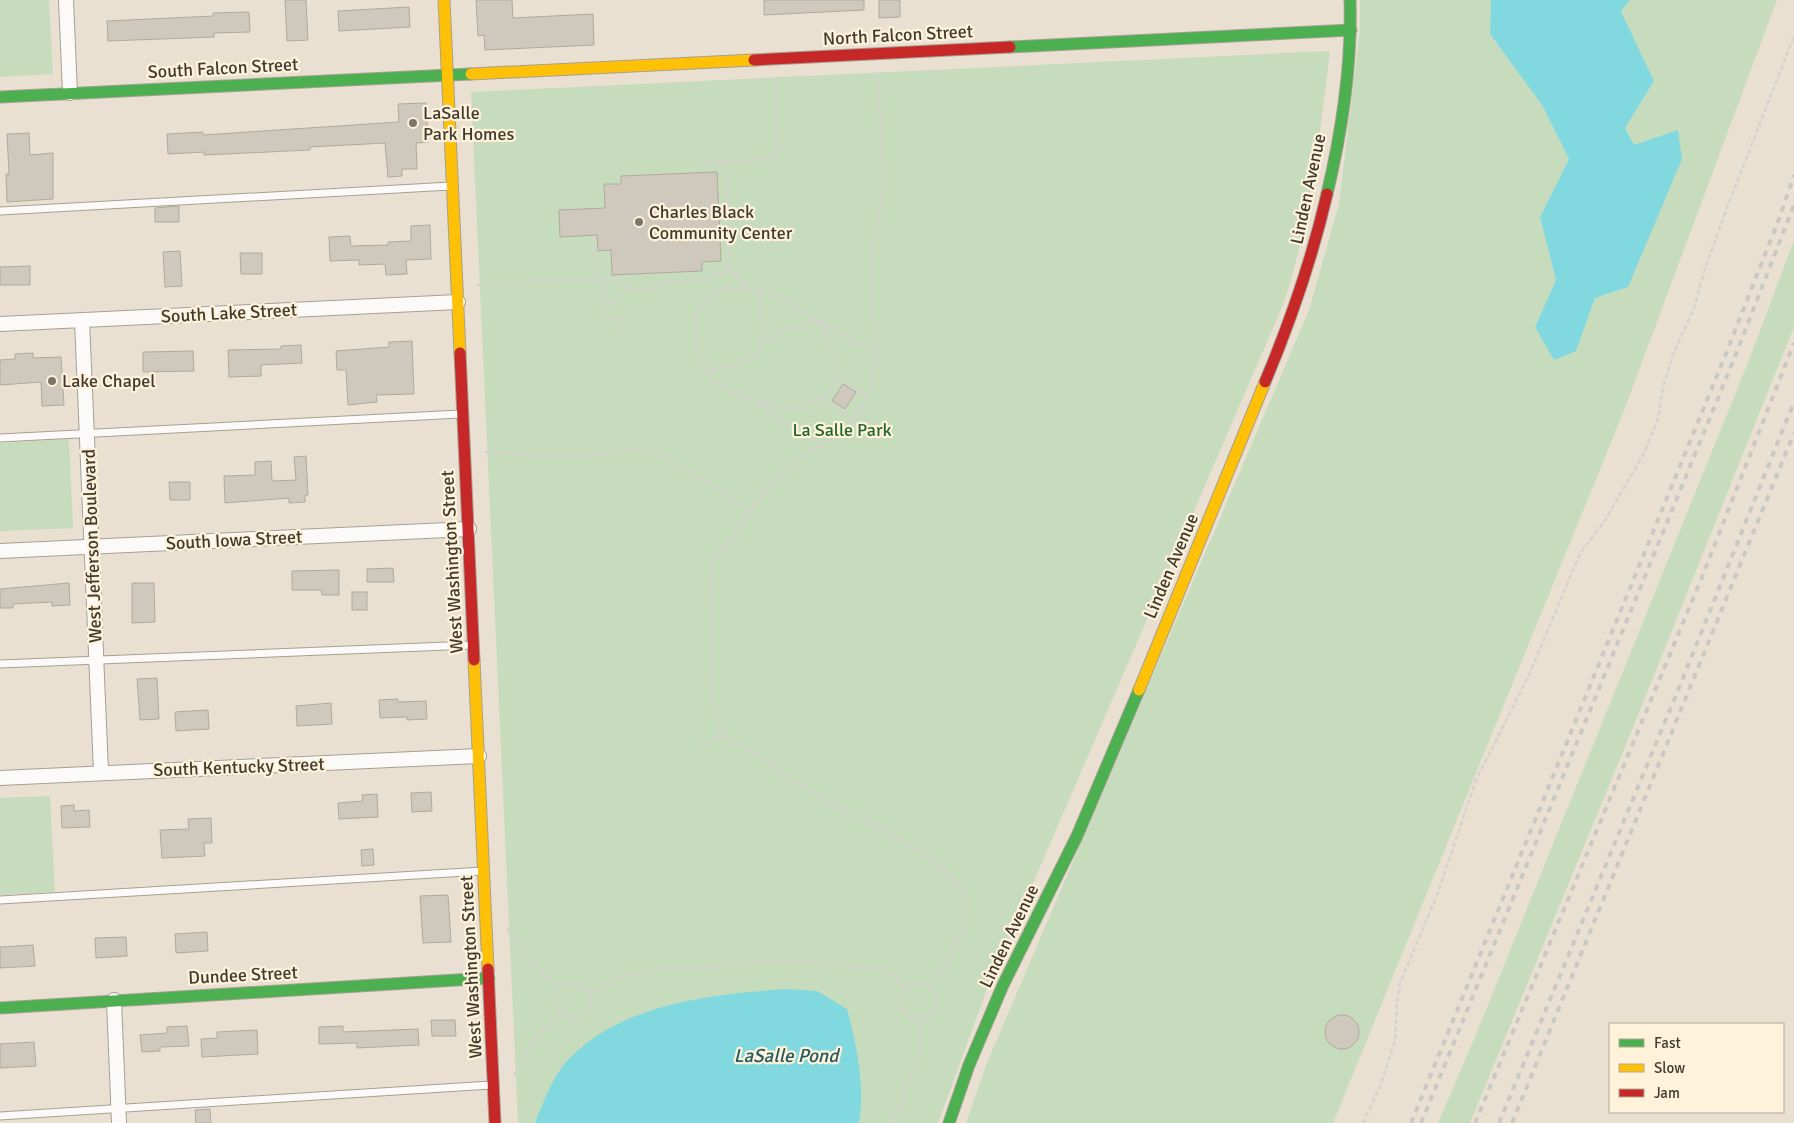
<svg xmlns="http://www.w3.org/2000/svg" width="1794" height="1123" viewBox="0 0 1794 1123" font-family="Signika,sans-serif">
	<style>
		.green { fill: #c7dcbd }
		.water { fill: #81d8df }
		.building { fill: #cfc8bc; stroke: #b0aa9e }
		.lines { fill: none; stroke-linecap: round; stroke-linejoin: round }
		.lane-casing { stroke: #a6a094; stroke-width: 9 }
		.street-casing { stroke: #a6a094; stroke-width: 16 }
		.fast-casing { stroke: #a6a094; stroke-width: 13 }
		.slow-casing { stroke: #a6a094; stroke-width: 13 }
		.jam-casing { stroke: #a6a094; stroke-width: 13 }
		.path { stroke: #d5d2ce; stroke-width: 2.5; stroke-dasharray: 5 2.5; stroke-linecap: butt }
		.lane { stroke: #fcfaf8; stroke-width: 7 }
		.street { stroke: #fcfaf8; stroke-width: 14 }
		.fast { stroke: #4caf50; stroke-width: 11 }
		.slow { stroke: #ffc107; stroke-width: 11 }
		.jam { stroke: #c62828; stroke-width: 11 }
		.rail { stroke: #cbc8c4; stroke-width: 4; stroke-dasharray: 6 6; stroke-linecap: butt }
		.poi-dot { fill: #7c7568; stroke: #fef2db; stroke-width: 2 }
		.labels { text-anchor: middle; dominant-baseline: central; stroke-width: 4.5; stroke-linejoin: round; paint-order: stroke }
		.street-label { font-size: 18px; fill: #413b2f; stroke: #fef2db }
		.poi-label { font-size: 18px; fill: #413b2f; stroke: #fef2db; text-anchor: start }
		.park-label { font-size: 18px; fill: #22672c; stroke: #fef2db }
		.water-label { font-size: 19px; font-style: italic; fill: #245a61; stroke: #fef2db }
	</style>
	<rect width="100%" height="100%" fill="#e9e0d1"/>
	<g class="green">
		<polygon points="0,0 49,0 53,74 0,77"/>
		<polygon points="1360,0 1491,0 1490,34 1542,105 1569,159 1540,217 1556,280 1535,327 1576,351 1595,298 1628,287 1634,145 1625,127 1654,81 1621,10 1630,0 1777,0 1623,413 1333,1123 966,1123 986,1065 1309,310 1339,204 1360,30"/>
		<path d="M1330,51c-11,87 -19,171 -47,254l-297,687 -48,131h-420l-47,-1031z"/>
		<polygon points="1794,240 1794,327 1636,720 1470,1123 1438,1123 1477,1032 1751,355"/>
		<polygon points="69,439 73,528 0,531 0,443"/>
		<polygon points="50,796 55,892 0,895 0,798"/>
	</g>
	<g class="water">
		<polygon points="1491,0 1630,0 1621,11 1654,81 1625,128 1634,145 1678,130 1682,159 1628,287 1595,298 1576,351 1554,360 1535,327 1556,280 1540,217 1569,159 1542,105 1490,34"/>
		<path d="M787,989l30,2 30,18c10,37 18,76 12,114h-324c8,-20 17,-45 31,-61 54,-59 147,-68 221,-73z"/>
	</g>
	<g class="building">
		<polygon points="285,0 306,0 308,40 287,41"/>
		<polygon points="476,0 512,0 513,18 593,14 594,45 485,50 484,35 478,36"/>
		<polygon points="764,0 864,0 864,10 764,15"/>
		<polygon points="879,0 900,0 900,17 879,18"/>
		<polygon points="409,7 410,27 339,31 338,11"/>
		<polygon points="249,12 250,32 214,33 214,37 108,41 107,21 213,16 213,13"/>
		<polygon points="426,103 428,142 416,143 417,169 402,169 402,176 388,177 385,143 310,147 310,150 204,155 204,152 168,154 167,134 203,132 203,135 399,122 398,104"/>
		<polygon points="29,133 30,155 53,153 53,199 7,202 6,174 9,174 7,134"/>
		<polygon points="717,172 721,261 702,262 702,271 612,275 611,250 598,251 597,235 560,237 559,210 605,208 604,184 621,184 621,176"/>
		<polygon points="179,206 179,222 155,222 155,208"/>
		<polygon points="430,225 431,259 406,260 407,274 386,275 385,264 359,265 359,260 330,261 329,237 350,236 351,246 388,245 388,242 411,241 411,226"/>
		<polygon points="180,251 182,286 165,287 163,252"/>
		<polygon points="240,253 262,253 262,274 241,274"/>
		<polygon points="30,266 30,285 0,285 0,267"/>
		<polygon points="412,341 414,394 376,395 377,402 348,405 346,370 337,370 336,351 389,347 389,342"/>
		<polygon points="301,345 302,363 261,365 261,376 229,377 228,350 281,349 281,346"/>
		<polygon points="193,351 194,371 143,372 143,352"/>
		<polygon points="33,353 33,358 61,357 64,405 42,406 41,382 0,385 0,360 15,359 15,354"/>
		<polygon points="843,384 856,392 845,409 832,401"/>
		<polygon points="306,456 308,495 305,495 305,502 289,503 289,498 225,503 224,476 255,475 255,462 271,461 272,481 296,480 294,457"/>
		<polygon points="169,482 190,482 190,500 170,500"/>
		<polygon points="393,568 394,582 367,582 367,569"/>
		<polygon points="339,570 339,595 322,595 321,590 292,590 292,571"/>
		<polygon points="69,583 70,605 52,606 52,602 13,604 13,608 0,608 0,589"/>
		<polygon points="132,583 154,583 155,622 132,623"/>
		<rect x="352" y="592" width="15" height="18"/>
		<polygon points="157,678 159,719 140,720 137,679"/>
		<polygon points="398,699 398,702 426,701 427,719 407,720 407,717 380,718 379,700"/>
		<polygon points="331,703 332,724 297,726 296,706"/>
		<polygon points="208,710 209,729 176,731 175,712"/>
		<polygon points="431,792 432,811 412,812 411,793"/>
		<polygon points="377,794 378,817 339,819 338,803 363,801 362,795"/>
		<polygon points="74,805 74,811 89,810 90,827 62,828 61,806"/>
		<polygon points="211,818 212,843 204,843 205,856 162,858 160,830 189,829 188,819"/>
		<polygon points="373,849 374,865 362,866 361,850"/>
		<polygon points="448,895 451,942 423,943 420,896"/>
		<polygon points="207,932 208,951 176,953 175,934"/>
		<polygon points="126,937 127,956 96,958 95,938"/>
		<polygon points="33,945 35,966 0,968 0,947"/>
		<circle cx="1342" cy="1032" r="17"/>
		<polygon points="431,1020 455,1020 456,1036 432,1036"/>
		<polygon points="187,1026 189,1046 160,1047 160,1051 142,1052 140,1035 167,1033 167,1027"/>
		<polygon points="343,1026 343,1032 418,1029 419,1045 357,1048 357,1043 319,1044 319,1027"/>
		<polygon points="257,1030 258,1054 202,1057 201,1039 217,1038 217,1032"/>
		<polygon points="34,1042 36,1066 0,1068 0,1044"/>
		<polygon points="210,1109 211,1123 196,1123 195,1110"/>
	</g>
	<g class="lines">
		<g class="lane-casing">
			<g id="lane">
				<polyline points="0,211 451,186"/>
				<polyline points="0,438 460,414"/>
				<polyline points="0,664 472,645"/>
				<polyline points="0,900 483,871"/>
				<polyline points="0,1116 491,1085"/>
			</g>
		</g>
		<g class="street-casing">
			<g id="street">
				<polyline points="66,0 70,93"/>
				<polyline points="82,320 101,772"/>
				<polyline points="0,324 458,302"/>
				<polyline points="0,551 469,529"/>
				<polyline points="0,778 479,756"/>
				<polyline points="114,1000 119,1123"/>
			</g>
		</g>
		<g class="fast-casing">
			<g id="fast">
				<polyline points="1010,47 1351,30"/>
				<polyline points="0,97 471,74"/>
				<path d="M1327,194c15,-63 25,-130 23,-194"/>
				<polyline points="0,1008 489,978"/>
				<polyline points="949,1123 969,1065 1003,985 1077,836 1139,690"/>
			</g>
		</g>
		<g class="slow-casing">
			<g id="slow">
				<polyline points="444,0 460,353"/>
				<polyline points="471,74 754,60"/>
				<polyline points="474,660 488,969"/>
				<polyline points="1139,690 1265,382"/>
			</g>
		</g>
		<g class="jam-casing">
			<g id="jam">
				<polyline points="754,60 1010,47"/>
				<polyline points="460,353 474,660"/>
				<path d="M1265,382c26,-62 47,-123 62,-188"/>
				<polyline points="488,969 495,1123"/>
			</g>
		</g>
		<g class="path">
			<path d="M878,72l6,119 -12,68v50l5,23v22l-4,34 -19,32 -22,20 -25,14 -29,23 -28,33 -9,17 -27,31 -5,28 3,31 -2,61 4,30 8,28 14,6c28,17 54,38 83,55 39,24 129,56 145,100 10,27 -20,69 -35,90"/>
			<polyline points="725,162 729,267 749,288 771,293 792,304 818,321 877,354"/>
			<polyline points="704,163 772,159 776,157 778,144 774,77"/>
			<polyline points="594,236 596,280"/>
			<polyline points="603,279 605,318 619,317 620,341"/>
			<polyline points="477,285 614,279 634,291 651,290 662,283 705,280 720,274 729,267"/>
			<path d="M749,288c-21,-1 -38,3 -50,21 -12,17 4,61 18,74 11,10 26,11 38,18 5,2 8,7 12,10 17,13 38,21 55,35"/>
			<polyline points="757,290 765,321 762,343"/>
			<polyline points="605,303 611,302 628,289"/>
			<path d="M709,371l31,-7 18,-12 4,-9 29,-15 27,-7c12,21 31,51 9,72 -6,7 -14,11 -23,13 -15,2 -32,-3 -47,-5"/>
			<polyline points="836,377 869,396"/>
			<polyline points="821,399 854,420"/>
			<path d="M485,452c35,1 69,3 104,2 24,0 48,-8 72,0l89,56"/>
			<polyline points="701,748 722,736"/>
			<path d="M507,929c19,19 30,46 55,59"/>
			<circle cx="918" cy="1001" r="18"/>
			<circle cx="573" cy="1002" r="17"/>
			<polyline points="588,993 624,976 666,969 780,961 878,967 894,975 906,988"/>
			<polyline points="514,1076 539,1033 561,1015"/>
			<polyline points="892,1123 919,1050 922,1019"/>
			<polyline points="1363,1123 1381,1084 1395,1040 1397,1002 1400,983 1437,895 1476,780 1530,673 1580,553 1604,522 1643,455 1658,419 1663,387 1672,357 1694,308 1704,272 1725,213 1794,36"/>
		</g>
		<use href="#lane" class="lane"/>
		<use href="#street" class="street"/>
		<use href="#fast" class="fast"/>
		<use href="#slow" class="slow"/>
		<use href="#jam" class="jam"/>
		<g class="rail">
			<polyline points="1411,1123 1725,356 1779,219 1794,175"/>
			<polyline points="1421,1123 1734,359 1794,205"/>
			<polyline points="1475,1123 1700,582 1794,343"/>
			<polyline points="1499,1123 1681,683 1794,402"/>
			<polyline points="1512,1123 1794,433"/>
		</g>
	</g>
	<g class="poi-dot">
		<circle cx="413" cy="123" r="5"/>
		<circle cx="639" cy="222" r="5"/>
		<circle cx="52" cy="381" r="5"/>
	</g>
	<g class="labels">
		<g class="street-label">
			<text transform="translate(898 35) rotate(-3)">North Falcon Street</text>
			<text transform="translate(223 68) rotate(-3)">South Falcon Street</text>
			<text transform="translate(1308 189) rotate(-78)">Linden Avenue</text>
			<text transform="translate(229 313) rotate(-3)">South Lake Street</text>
			<text transform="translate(234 540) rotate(-3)">South Iowa Street</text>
			<text transform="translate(92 546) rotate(-92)">West Jefferson Boulevard</text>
			<text transform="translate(452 562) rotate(-93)">West Washington Street</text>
			<text transform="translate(1171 566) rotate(-67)">Linden Avenue</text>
			<text transform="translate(239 767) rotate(-2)">South Kentucky Street</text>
			<text transform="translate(1009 936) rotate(-64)">Linden Avenue</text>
			<text transform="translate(471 967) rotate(-93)">West Washington Street</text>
			<text transform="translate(243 975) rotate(-3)">Dundee Street</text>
		</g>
		<g class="poi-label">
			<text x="423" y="113">LaSalle<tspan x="423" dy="21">Park Homes</tspan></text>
			<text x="649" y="212">Charles Black<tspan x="649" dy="21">Community Center</tspan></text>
			<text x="62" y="381">Lake Chapel</text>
		</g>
		<g class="park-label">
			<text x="842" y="430">La Salle Park</text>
		</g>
		<g class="water-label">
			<text x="786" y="1056">LaSalle Pond</text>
		</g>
	</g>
	<rect x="1609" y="1023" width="175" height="90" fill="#fef2db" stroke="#b2a996"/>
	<rect x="1619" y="1039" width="25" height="8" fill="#4caf50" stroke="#b2a996"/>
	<text x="1654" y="1048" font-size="15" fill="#413b2f">Fast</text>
	<rect x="1619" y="1064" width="25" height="8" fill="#ffc107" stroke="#b2a996"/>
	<text x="1654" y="1073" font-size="15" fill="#413b2f">Slow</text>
	<rect x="1619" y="1089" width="25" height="8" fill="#c62828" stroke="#b2a996"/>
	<text x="1654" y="1098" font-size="15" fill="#413b2f">Jam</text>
</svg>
